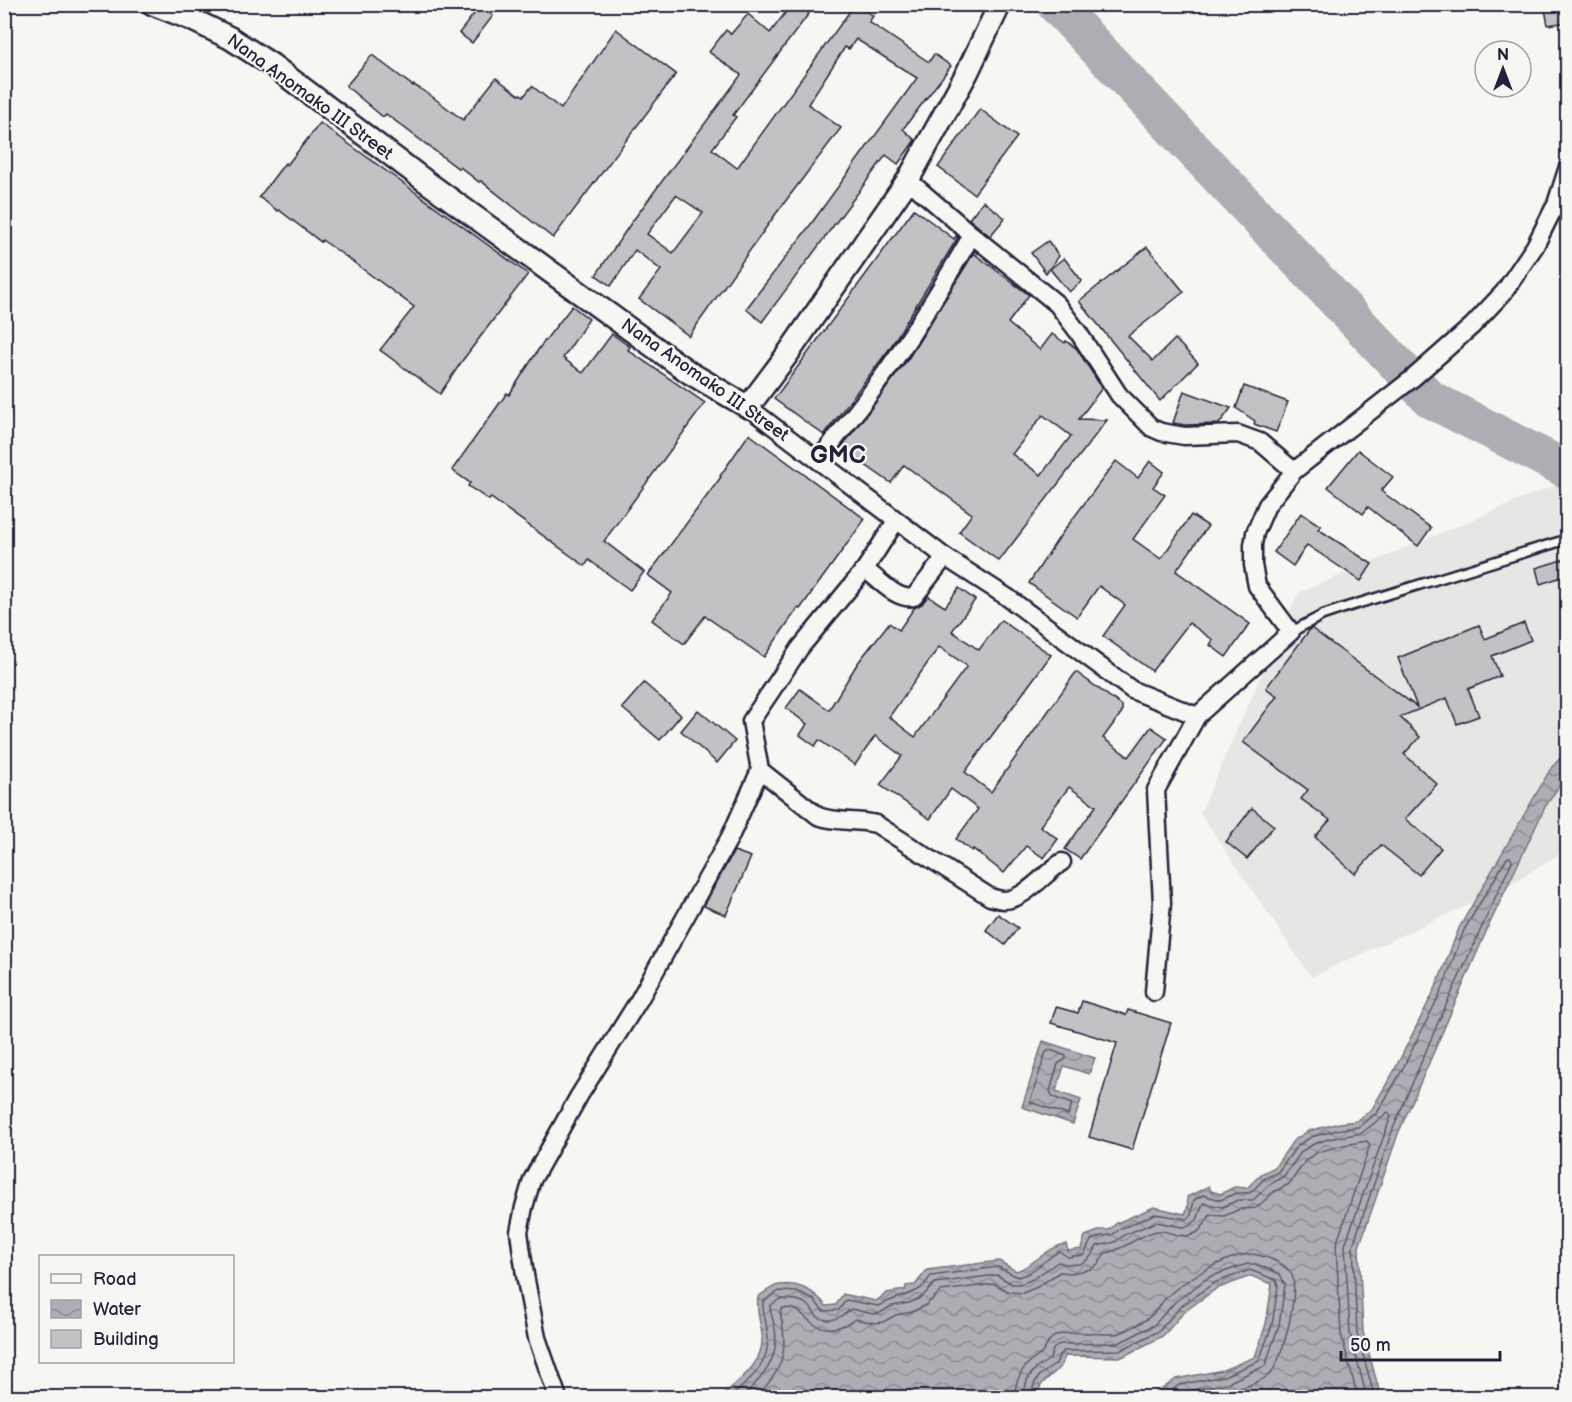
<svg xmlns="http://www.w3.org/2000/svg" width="1572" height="1402" viewBox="0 0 1572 1402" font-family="'Balsamiq Sans',sans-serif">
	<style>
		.built { fill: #e6e6e4 }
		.water { fill: url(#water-waves); stroke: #757583; stroke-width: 1.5 }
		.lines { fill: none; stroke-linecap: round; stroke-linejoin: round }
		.shore { stroke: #5a5a6b; stroke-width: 1.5 }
		.river { stroke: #adadb3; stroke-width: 38 }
		.building { fill: #c2c2c4; stroke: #22223b; stroke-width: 1.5; fill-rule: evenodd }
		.service-casing { stroke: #22223b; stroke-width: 13 }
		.minor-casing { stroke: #22223b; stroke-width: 21 }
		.tertiary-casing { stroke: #22223b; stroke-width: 26 }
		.service { stroke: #f6f6f2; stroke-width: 8 }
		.minor { stroke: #f6f6f2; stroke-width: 16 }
		.tertiary { stroke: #f6f6f2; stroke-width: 21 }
		.labels { text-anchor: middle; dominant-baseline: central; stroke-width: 4.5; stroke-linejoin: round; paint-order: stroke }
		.street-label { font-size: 18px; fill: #22223b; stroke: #f6f6f2 }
		.district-label { font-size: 24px; font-weight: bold; fill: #22223b; stroke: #f6f6f2 }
	</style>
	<defs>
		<pattern id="water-waves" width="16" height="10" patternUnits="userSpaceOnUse" patternTransform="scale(1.5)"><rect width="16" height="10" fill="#adadb3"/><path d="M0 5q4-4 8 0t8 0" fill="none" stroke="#8c8c93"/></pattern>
	</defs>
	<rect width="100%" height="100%" fill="#f6f6f2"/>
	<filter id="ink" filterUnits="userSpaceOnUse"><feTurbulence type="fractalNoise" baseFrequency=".0167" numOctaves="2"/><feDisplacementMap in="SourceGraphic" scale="12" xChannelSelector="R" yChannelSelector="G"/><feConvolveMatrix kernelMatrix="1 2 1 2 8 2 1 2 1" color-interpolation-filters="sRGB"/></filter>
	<g filter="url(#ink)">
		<polygon class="built" points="1567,480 1567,849 1509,886 1311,977 1200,813 1298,593"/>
		<g class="water">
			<path d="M1567,750v24l-22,33 -56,118 -91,209 -39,113 4,85 18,65h-230l25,-18 47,-9 32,-13 11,-33 6,-40 -21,-8 -35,13 -32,23 -21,24 -41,21 -57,-1c-5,20 -24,19 -29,41h-316c20,-17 45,-34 42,-63 -2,-15 -6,-21 -4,-37 6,-4 14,-11 21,-12 19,-3 36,6 47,21l10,-1 7,-11 33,7 11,-8 18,-3 1,-4 9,-1 12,-15 72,-9 17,10c19,-6 32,-25 50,-27l2,7 13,-2 4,-13 16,-6h8l8,-7 37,-16 31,7 3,-8 -1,-9 22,-11 2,5 10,3 13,-7 13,1 14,-14 14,-7 18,-26 15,-10 32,-8 16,-2 16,-12 21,-36 43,-86 23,-59 91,-158z"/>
			<polygon points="1043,1041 1095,1058 1089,1074 1064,1066 1056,1091 1081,1100 1073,1124 1022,1107"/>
		</g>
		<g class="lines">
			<g class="shore">
				<polygon points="1050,1050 1066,1056 1066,1059 1058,1064 1050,1091 1053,1097 1072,1104 1068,1115 1030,1102 1046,1052"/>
				<path d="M729,1398c22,-19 44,-36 38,-68 -1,-10 -5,-18 -4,-28l16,-11 18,1 17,8 9,11 16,-1 7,-10 32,6c13,-7 27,-9 40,-16 7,-3 9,-10 13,-14l67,-9 20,10 11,-4 30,-22 9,6 16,-2 7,-15 11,-4 10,-1 8,-6 35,-15 32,5 4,-4 3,-15 9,-5 18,5 15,-7h14l14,-14 14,-7 19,-26 14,-9 30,-8 17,-2 19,-14 22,-37 43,-86 22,-60 43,-72 3,-1 2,4 -75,164 -45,106 -39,114 4,88 18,65"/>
				<path d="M741,1398c21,-20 39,-38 34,-69 -1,-8 -5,-15 -5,-23l10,-7c10,0 20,0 28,6 4,3 5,8 9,11 12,9 26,0 34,-7l22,5 7,-1 12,-7 17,-3 13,-6 13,-14 62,-8 15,9h9l12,-5 25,-17c20,6 31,2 39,-16l18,-4 9,-7 32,-13 26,5 7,-1 8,-6 6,-17 19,4 16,-7h15l16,-15 15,-9 18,-25 12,-7 14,-5 34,-6 26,-21 3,4 -46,129 5,88 17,65"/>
				<path d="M754,1398c30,-27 35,-48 26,-86l3,-4c17,0 16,5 28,14 13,11 32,6 44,-3l19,4 9,-1 13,-7 16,-3 14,-7 15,-14 54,-7 14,8 14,1 14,-6 23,-15 11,1 20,-4 8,-6 6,-10c19,-2 35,-20 53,-22 13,-1 24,10 38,2 7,-4 10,-12 14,-18l14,1 16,-7 16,-1 18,-16 15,-8 18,-25 11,-7 26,-7 23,-4 3,4 -34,100 5,89 17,64"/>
				<path d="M1014,1398c1,-14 6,-28 17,-37 3,-2 8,-5 11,-8 4,-4 4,-10 10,-15 13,-10 45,-3 62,-4 10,-1 25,-10 33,-15 9,-6 14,-17 22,-24 16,-15 66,-46 89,-40 12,3 28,8 34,20 7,16 -9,88 -23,100 -15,12 -49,19 -69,23"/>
				<polyline points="1023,1398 1027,1380 1035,1369 1050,1359 1053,1349 1060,1344 1119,1343 1154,1325 1175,1302 1209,1277 1247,1264 1256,1264 1280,1274 1285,1285 1279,1325 1265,1366 1227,1383 1182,1392 1174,1398"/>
				<polyline points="1031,1398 1034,1384 1040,1375 1056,1364 1060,1354 1063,1351 1121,1350 1159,1331 1180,1307 1214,1283 1250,1270 1276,1280 1278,1286 1272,1325 1259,1361 1224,1376 1179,1385 1161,1398"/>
			</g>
			<polyline class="river" points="1055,4 1430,399 1568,470"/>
		</g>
		<g class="building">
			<path d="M792,4h24l-83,111 3,2 -24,32 25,19 118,-164 18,12 -4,6 60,40 5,-8 17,12 -48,63 12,11 -17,24 -12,-9 -124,167 -16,-13 65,-85 106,-146 -61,-39 -7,10 -4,-2 -37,57 33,24 -66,87 -86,121 -50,-37 22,-29 -26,-20 -24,36 -15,-11 35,-52 110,-148 -32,-23 17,-22 5,4 17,-20 22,19zM676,195l27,18 -30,40 -26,-19z"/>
			<polygon points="1544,4 1566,4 1568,22 1548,25"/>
			<polygon points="480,6 493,16 472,43 459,33"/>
			<polygon points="616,29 676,74 553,238 481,181 479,182 460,167 459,169 386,114 383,117 346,86 372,55 413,86 414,85 430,95 463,120 496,78 519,95 520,94 524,96 532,86 561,109"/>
			<polygon points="980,109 1017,137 974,194 938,167"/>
			<polygon points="320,123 528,274 462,361 440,394 380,350 414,307 345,256 322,240 321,242 279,210 278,211 259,197 285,163 287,165"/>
			<polygon points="983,201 1005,218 990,236 969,219"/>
			<polygon points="914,209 954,239 956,236 958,237 890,348 824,435 774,399"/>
			<polygon points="1048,241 1059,256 1046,273 1031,253"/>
			<polygon points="1147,247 1184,292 1128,336 1153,361 1175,339 1198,363 1160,401 1079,301"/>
			<path d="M975,251l3,2 -2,2 53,40 -21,28 32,27 12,-16 13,9 1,-2 11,8 25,39 -23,31 28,1 -108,141 -40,-29 13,-18 -68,-49 -13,18 -50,-35 67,-89zM1043,415l28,21 -30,39 -29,-21z"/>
			<polygon points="1064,258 1082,281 1069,292 1050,269"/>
			<polygon points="572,306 589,319 563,358 583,373 612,334 630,347 628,350 705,403 604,541 644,572 630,590 589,560 585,566 491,498 489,500 468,486 470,483 452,470 507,393 509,395 540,347"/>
			<polygon points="1244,386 1288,402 1276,432 1254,424 1255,421 1236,408"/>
			<polygon points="1184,391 1231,408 1219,424 1185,425 1173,423"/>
			<polygon points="749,434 865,519 800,609 798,608 764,657 705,616 684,644 652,620 672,593 648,575 721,477 720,476"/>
			<polygon points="1358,450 1393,477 1381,491 1431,528 1418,546 1368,507 1363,514 1328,487"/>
			<polygon points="1116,461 1138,478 1150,461 1164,472 1153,487 1165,495 1133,539 1161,559 1191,515 1208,526 1176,571 1250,624 1226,657 1210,645 1213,640 1189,623 1152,671 1103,636 1125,605 1099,586 1077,617 1029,583 1060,536"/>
			<polygon points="1301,513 1321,526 1318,529 1372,564 1361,581 1307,545 1293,566 1274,552"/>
			<polygon points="1568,558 1568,575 1540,584 1536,568"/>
			<path d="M959,588l16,12 -23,31 27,19 22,-30 50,35 -86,117 26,20 85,-120 46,34v6l-19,26 26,19 22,-30 16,11 -87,121 -15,-10 31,-43 -27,-19 -29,39 18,13 -14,19 -18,-12 -22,27 -31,-24 -1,2 -16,-12 22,-30 -27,-20 -21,30 -50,-34 22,-29 -27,-20 -20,29 -36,-25 -4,6 -15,-11 7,-11 -21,-16 14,-19 29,21 28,-46 32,-41 10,7 15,-22 8,-4 6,-8 17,11zM939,647l28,19 -52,71 -26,-20z"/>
			<polygon points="1524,623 1531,640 1492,656 1500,676 1468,689 1479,716 1457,724 1447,698 1400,717 1420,737 1404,754 1437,784 1405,819 1441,848 1419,875 1381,845 1355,874 1315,837 1330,820 1301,799 1308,790 1243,742 1277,696 1266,688 1311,628 1417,707 1398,658 1479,625 1485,639"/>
			<polygon points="644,683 681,715 660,740 622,708"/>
			<polygon points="698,710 735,741 717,763 681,731"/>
			<polygon points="1252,808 1274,826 1247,859 1226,842"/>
			<polygon points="734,851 751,857 726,915 704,906"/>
			<polygon points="998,914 1018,928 1005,945 986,930"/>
			<polygon points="1082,1001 1126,1015 1128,1010 1171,1023 1132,1150 1089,1137 1117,1043 1051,1023 1056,1007 1078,1013"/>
		</g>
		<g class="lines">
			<g class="service-casing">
				<polyline id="service" points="1291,632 1323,615 1350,606 1568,539"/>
			</g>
			<g class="minor-casing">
				<g id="minor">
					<polyline points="908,180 972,235 1057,304 1078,332 1119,395 1152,428 1161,432 1184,436 1238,434 1260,442 1294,471"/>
					<polyline points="748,407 945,557 1007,597 1132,690 1197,716"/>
					<path d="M819,460c17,-23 36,-46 53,-69 37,-49 69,-103 100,-156"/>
					<path d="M896,521l-31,48c13,10 32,32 49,28l31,-40"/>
					<path d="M760,770l58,46c18,7 39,3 58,8l114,73c4,1 9,3 14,3 20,0 42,-28 58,-38"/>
					<polyline points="1154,992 1162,903 1156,790 1197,716 1291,632 1257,586 1253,565 1253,545 1255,533 1267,505 1294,471 1413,378 1472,326 1504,292 1535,246 1556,204 1568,167"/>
					<polyline points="558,1398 537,1338 525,1275 519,1232 524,1207 532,1180 579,1096 639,1000 730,837 760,770 751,721 800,648 865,569"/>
				</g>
			</g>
			<g class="tertiary-casing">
				<polyline id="tertiary" points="153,4 191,19 230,38 272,65 424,180 690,373 748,407 787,355 908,180 967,73 1000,4"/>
			</g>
			<use href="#service" class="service"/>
			<use href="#minor" class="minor"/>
			<use href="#tertiary" class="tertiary"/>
		</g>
	</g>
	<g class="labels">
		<g class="street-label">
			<text transform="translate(310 97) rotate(36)">Nana Anomako III Street</text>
			<text transform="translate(705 380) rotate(35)">Nana Anomako III Street</text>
		</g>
		<g class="district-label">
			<text x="838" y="455">GMC</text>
		</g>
	</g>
	<rect width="1572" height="1402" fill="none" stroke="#f6f6f2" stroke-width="24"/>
	<rect x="12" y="12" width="1548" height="1378" fill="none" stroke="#22223b" stroke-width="2" filter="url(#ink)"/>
	<rect x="39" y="1255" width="195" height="108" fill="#f6f6f2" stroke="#a1a1a9" stroke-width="1.5"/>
	<rect x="51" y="1274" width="30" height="9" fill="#f6f6f2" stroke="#a1a1a9" stroke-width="1.5"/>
	<text x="93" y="1285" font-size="18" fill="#22223b">Road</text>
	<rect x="51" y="1300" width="30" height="18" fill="url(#water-waves)" stroke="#a1a1a9" stroke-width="1.5"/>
	<text x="93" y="1315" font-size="18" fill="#22223b">Water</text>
	<rect x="51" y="1330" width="30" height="18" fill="#c2c2c4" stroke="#a1a1a9" stroke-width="1.5"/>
	<text x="93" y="1345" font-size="18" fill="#22223b">Building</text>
	<g transform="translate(1503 69)"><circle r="28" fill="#f6f6f2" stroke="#a1a1a9" stroke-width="1.5"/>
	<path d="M0-4.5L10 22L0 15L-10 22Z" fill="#22223b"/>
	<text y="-9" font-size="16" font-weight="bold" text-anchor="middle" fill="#22223b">N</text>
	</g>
	<path d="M1341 1351v9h159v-9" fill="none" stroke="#22223b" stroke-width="3"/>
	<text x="1350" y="1351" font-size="18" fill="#22223b" stroke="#f6f6f2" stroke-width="4.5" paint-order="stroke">50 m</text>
</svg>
